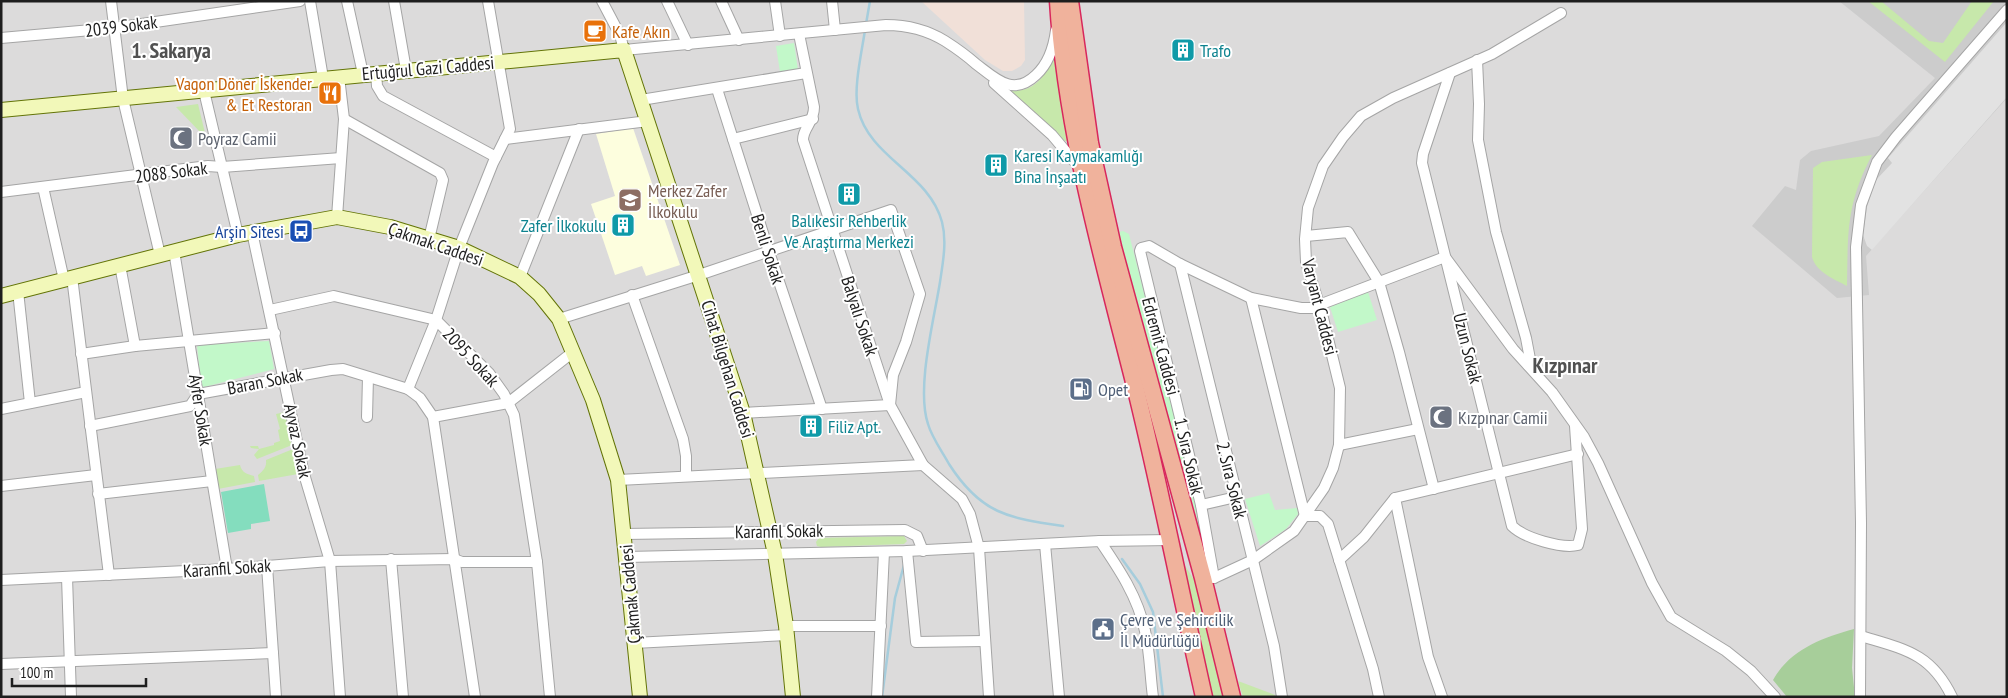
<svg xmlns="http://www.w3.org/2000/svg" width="2008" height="698" viewBox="0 0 2008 698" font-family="'PT Sans Narrow',sans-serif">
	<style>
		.residential { fill: #dcdbdb }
		.education { fill: #fdfede }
		.religious { fill: #ccc }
		.military { fill: #f1e0d8 }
		.grass { fill: #c7e8ab }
		.forest { fill: #a7ce9a }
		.park { fill: #c2f8c9 }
		.pitch { fill: #84ddbe }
		.parking { fill: #e2e2e2 }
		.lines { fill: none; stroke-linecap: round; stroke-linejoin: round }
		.stream { stroke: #a6cddc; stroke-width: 2.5 }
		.minor-casing { stroke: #a5a5a5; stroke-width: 12 }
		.secondary-casing { stroke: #637407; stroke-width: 16 }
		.trunk-casing { stroke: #d8275c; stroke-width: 19 }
		.minor { stroke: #fff; stroke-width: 10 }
		.secondary { stroke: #f2f8b9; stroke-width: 14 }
		.trunk { stroke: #f0b29c; stroke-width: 16 }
		.labels { text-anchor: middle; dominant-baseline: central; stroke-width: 4; stroke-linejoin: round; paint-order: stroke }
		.street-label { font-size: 18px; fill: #1e1e1e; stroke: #fff }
		.food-label { font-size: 18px; fill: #c56008; stroke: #fff; text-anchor: start }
		.culture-label { font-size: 18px; fill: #0d838f; stroke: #fff; text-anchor: start }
		.worship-label { font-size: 18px; fill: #5b616d; stroke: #fff; text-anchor: start }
		.education-label { font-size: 18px; fill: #785e54; stroke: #fff; text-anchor: start }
		.transit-label { font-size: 18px; fill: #164399; stroke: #fff; text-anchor: end }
		.service-label { font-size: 18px; fill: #4e5e75; stroke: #fff; text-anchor: start }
		.district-label { font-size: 22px; font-weight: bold; fill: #515151; stroke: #fff }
	</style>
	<rect width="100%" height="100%" fill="#efece5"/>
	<rect class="residential" x="1" y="1" width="2006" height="696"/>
	<polygon class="education" points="633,128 680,265 646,276 642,266 615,275 591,204 615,196 596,134"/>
	<polygon class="religious" points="1839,1 2007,1 2007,98 1866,256 1869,295 1837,298 1752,226 1785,186 1796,190 1800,160 1811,151 1879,136 1935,78"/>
	<polygon class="military" points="921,1 1024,1 1025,60 1021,66 1012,71 1003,71 985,60"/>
	<g class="grass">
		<polygon points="1868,1 1881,1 1929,41 1943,43 1972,1 1994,1 1945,62"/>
		<path d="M1055,54l14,87h-4l-27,-26 -31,-25c28,4 37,-13 48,-36z"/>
		<polygon points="198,104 205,133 202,134 176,107"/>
		<path d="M1872,155c-26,49 -24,78 -25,131 -13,-7 -31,-14 -35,-29l1,-89 9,-6z"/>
		<polygon points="285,412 292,445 257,459 254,455 259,449 251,448 250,446 258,446 259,449 274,445 274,443 280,441 278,430 280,429 276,414"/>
		<path d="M293,449l5,25 -39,7 -1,-6c5,-4 9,-8 8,-15z"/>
		<path d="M240,465c2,8 7,9 14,11l1,6 -37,7 -3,-20z"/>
		<polygon points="904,536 907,541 904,544 821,547 817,546 816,542 819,538"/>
		<polygon points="1184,564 1196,583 1226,697 1212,697"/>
		<polygon points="1238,681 1275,695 1275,697 1243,697"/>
	</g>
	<path class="forest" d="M1854,629l-2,39 3,29h-68l-14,-17c17,-30 48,-42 81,-51z"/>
	<g class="park">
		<polygon points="794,43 798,70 780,72 776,46"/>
		<polygon points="1123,231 1129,234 1202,523 1199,526 1125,260 1119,232"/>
		<polygon points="1368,292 1377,320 1338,332 1330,307"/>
		<polygon points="269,341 274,369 204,387 201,385 197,345"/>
		<polygon points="1269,493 1275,510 1297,508 1298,514 1286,529 1260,546 1245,499"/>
	</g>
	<polygon class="pitch" points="264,484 270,521 251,524 251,529 228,533 221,492"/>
	<polygon class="parking" points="2007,22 2007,97 1872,250 1867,246 1863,235 1867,207 1876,180 1892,163 1888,158"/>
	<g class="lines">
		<g class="stream">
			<polyline points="866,24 870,1"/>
			<path d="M865,30c-3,21 -12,59 -7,79 11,49 71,64 84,113 5,19 1,40 -2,60 -6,38 -24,106 -12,142 4,14 14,27 21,40 32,50 59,54 114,62"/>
			<polyline points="1122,559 1140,584 1153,612 1163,697"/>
			<polyline points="882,697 895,598 904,565"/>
		</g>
		<g class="minor-casing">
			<g id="minor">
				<polyline points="111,1 123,99 160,255"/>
				<polyline points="310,1 323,78"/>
				<polyline points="347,1 363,74"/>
				<polyline points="394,1 406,70"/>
				<path d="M602,1l18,34 4,15 262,-25c21,0 41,5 59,16 11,7 22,15 31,23 20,15 37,33 60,11 12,-11 18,-29 20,-45"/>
				<polyline points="667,1 688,45"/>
				<polyline points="721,1 739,40"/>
				<polyline points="775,1 780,36"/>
				<polyline points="832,1 835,30"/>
				<path d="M799,34l15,73c0,16 -11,20 -11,33l87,265 33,60 39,34 8,15 9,34 10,149"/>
				<polyline points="1,38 114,28 300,1"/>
				<polyline points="1477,60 1479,104 1478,140 1496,232 1526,338 1530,359 1528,365"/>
				<polyline points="376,73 377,86 383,96 496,157"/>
				<path d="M1450,73l-27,81 -1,9 90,363c12,12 50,23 66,19l4,-16 -7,-103"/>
				<polyline points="994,83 1052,135 1079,167"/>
				<polyline points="717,89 769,252 822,409"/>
				<polyline points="204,91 238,235"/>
				<polyline points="641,100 806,73"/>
				<polyline points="344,119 440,173 443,180 429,239"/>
				<polyline points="505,139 648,121"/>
				<polyline points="733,139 813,119"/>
				<polyline points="43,187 64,280"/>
				<polyline points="1,192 208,166 222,167 341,158"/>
				<polyline points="337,217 344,119 339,77"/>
				<polyline points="252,232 304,474 330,561 340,697"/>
				<polyline points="1306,236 1348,232 1379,282 1399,352 1434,489"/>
				<polyline points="174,251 227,569"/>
				<polyline points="1180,264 1274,646 1282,697"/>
				<polyline points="120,265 135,346"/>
				<polyline points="72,277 109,575"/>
				<polyline points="520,277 579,129"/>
				<polyline points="18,291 30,403"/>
				<polyline points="632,295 683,439 686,456 686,476"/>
				<polyline points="1251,298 1305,516 1320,516 1328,524 1373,669 1379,697"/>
				<polyline points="1319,305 1445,257 1513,349 1552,392 1584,437 1598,463 1652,583 1671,617 1726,651 1751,671 1775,697"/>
				<polyline points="270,310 334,296 436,320 489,373 504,394 514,415 537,562 550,697"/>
				<polyline points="559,319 699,275 891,210 920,294 906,342 893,375 890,405 743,413"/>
				<polyline points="81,354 135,346 275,333"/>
				<polyline points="408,389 436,320 459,248 493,163 510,129 488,1"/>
				<polyline points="1,409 86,392"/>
				<polyline points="367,417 368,377"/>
				<polyline points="433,417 508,403 573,352"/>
				<polyline points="90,426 190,406 198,394 331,370 343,369 408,389 420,398 433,417 475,697"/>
				<polyline points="1339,445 1418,429"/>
				<polyline points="618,480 923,465"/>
				<polyline points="1,486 96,475"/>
				<polyline points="98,494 212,481"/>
				<polyline points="1395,498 1428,657 1442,697"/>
				<polyline points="1201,505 1236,497"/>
				<polyline points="624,534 905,530 917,536 923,551"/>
				<path d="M1100,541c19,28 38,56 45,90 5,21 5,44 8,66"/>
				<polyline points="1045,544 1059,697"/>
				<polyline points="907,551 916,642 985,641"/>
				<polyline points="627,557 907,551 1100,541 1171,540"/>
				<polyline points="391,559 403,697"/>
				<polyline points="1339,560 1364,537 1395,498 1578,454"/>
				<polyline points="267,566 276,697"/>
				<polyline points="67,577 71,697"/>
				<polyline points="1203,578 1214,578 1253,560 1294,531 1324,488 1333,468 1339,445 1340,388 1322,314 1306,262 1305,239 1308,208 1323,166 1343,137 1361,116 1393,98 1492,54 1561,13"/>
				<polyline points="1214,578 1201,505 1140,251 1141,248 1149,246 1180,264 1251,298 1301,308 1320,308"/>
				<polyline points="1,580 227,569 330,561 454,559 462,562 537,562"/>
				<polyline points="786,626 881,626"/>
				<path d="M1861,636c43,13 70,17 91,61"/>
				<polyline points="634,643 787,635"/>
				<polyline points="1,664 273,653"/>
				<polyline points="877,697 884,552"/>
				<polyline points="1860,697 1861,523 1856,247 1861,205 1877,162 1896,137 2007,10"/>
			</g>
		</g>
		<g class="secondary-casing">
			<g id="secondary">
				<polyline points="1,110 624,50 743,413 775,554 786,626 793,697"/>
				<polyline points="1,296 238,235 337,217 390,227 459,248 520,277 539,294 559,319 593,400 618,480 640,697"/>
			</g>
		</g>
		<g class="trunk-casing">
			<g id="trunk">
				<path d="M1058,1c8,132 46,261 78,389 25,102 45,205 68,307"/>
				<polyline points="1070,1 1090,143 1113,247 1203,578 1232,697"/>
			</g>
		</g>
		<use href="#minor" class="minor"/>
		<use href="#secondary" class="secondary"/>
		<use href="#trunk" class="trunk"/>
	</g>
	<defs>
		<g id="cafe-square" transform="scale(1.25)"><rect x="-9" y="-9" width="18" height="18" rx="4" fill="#e8710a" stroke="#fff"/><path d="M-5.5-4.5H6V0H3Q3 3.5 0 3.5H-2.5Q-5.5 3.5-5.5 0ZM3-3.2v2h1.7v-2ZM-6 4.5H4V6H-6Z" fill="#fff"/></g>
		<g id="building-square" transform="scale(1.25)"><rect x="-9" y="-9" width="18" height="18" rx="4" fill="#0f9aa8" stroke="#fff"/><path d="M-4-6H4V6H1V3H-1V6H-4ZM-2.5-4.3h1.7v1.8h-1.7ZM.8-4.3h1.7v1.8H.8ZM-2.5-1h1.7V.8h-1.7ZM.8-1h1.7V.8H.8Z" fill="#fff"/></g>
		<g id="restaurant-square" transform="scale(1.25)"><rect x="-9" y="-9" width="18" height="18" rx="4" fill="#e8710a" stroke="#fff"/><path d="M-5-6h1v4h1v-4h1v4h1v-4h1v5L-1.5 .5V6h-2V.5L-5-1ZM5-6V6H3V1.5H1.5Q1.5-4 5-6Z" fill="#fff"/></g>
		<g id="mosque-square" transform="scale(1.25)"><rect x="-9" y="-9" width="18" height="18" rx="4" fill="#6b7280" stroke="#fff"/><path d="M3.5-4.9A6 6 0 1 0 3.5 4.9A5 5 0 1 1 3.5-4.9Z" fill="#fff"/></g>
		<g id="school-square" transform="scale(1.25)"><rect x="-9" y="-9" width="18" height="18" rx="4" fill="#8d6e63" stroke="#fff"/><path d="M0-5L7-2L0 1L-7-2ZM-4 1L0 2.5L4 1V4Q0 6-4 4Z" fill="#fff"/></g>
		<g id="bus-square" transform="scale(1.25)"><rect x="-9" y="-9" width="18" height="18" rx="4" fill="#1a4fb4" stroke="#fff"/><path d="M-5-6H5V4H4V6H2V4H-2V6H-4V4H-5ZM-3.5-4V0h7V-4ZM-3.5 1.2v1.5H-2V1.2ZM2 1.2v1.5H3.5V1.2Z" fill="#fff"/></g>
		<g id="fuel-square" transform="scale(1.25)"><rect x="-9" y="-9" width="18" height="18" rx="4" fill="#5c6f8a" stroke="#fff"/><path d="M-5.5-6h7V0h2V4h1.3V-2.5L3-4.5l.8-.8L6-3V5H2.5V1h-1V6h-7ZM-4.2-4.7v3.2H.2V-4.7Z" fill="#fff"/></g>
		<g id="civic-square" transform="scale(1.25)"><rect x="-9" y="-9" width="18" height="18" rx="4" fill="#5c6f8a" stroke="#fff"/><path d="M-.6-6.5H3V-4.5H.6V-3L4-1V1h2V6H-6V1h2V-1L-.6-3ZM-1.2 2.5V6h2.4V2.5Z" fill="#fff"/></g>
	</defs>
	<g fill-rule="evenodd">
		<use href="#cafe-square" x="595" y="31"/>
		<use href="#building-square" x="1183" y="50"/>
		<use href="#restaurant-square" x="330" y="93"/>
		<use href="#mosque-square" x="181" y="138"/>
		<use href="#building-square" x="996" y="165"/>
		<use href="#building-square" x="849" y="194"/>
		<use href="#school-square" x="630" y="200"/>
		<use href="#building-square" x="623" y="225"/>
		<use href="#bus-square" x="301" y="231"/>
		<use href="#fuel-square" x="1081" y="389"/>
		<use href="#mosque-square" x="1441" y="417"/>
		<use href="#building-square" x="811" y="426"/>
		<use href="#civic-square" x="1103" y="629"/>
	</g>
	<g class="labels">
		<g class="street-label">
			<text transform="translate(121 26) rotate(-7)">2039 Sokak</text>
			<text transform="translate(428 68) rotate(-5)">Ertuğrul Gazi Caddesi</text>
			<text transform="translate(171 172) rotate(-7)">2088 Sokak</text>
			<text transform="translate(436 244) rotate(19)">Çakmak Caddesi</text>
			<text transform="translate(768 249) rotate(72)">Benli Sokak</text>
			<text transform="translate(1320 307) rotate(76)">Varyant Caddesi</text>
			<text transform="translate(860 316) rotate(72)">Balyalı Sokak</text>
			<text transform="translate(1161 346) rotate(75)">Edremit Caddesi</text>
			<text transform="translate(1468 348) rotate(76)">Uzun Sokak</text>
			<text transform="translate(471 357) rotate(47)">2095 Sokak</text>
			<text transform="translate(728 369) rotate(73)">Cihat Bilgehan Caddesi</text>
			<text transform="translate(265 381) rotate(-11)">Baran Sokak</text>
			<text transform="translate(201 410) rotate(81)">Ayfer Sokak</text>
			<text transform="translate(298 441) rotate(78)">Ayvaz Sokak</text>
			<text transform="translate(1189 456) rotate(77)">1. Sıra Sokak</text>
			<text transform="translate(1232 480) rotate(76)">2. Sıra Sokak</text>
			<text transform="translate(779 531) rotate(-1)">Karanfil Sokak</text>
			<text transform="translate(227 568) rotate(-4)">Karanfil Sokak</text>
			<text transform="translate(630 594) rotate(-95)">Çakmak Caddesi</text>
		</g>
		<g class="food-label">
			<text x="612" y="31">Kafe Akın</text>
			<text x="312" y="83" text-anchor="end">Vagon Döner İskender<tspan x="312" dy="21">&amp; Et Restoran</tspan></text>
		</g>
		<g class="culture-label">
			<text x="1200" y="50">Trafo</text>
			<text x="1014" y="155">Karesi Kaymakamlığı<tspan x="1014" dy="21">Bina İnşaatı</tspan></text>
			<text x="849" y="220" text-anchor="middle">Balıkesir Rehberlik<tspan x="849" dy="21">Ve Araştırma Merkezi</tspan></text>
			<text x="606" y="225" text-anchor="end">Zafer İlkokulu</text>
			<text x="828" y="426">Filiz Apt.</text>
		</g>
		<g class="worship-label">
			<text x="198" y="138">Poyraz Camii</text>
			<text x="1458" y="417">Kızpınar Camii</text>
		</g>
		<g class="education-label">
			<text x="648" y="190">Merkez Zafer<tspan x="648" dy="21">İlkokulu</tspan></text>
		</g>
		<g class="transit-label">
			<text x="284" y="231">Arşin Sitesi</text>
		</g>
		<g class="service-label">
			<text x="1098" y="389">Opet</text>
			<text x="1120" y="619">Çevre ve Şehircilik<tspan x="1120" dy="21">İl Müdürlüğü</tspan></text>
		</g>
		<g class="district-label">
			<text x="171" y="50">1. Sakarya</text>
			<text x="1565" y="365">Kızpınar</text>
		</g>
	</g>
	<rect width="2008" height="698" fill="none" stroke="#1e1e1e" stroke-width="5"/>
	<path d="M12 678v8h134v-8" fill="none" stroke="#1e1e1e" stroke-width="2.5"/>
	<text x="20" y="678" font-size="15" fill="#1e1e1e" stroke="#ffffff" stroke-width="4" paint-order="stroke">100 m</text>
</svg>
